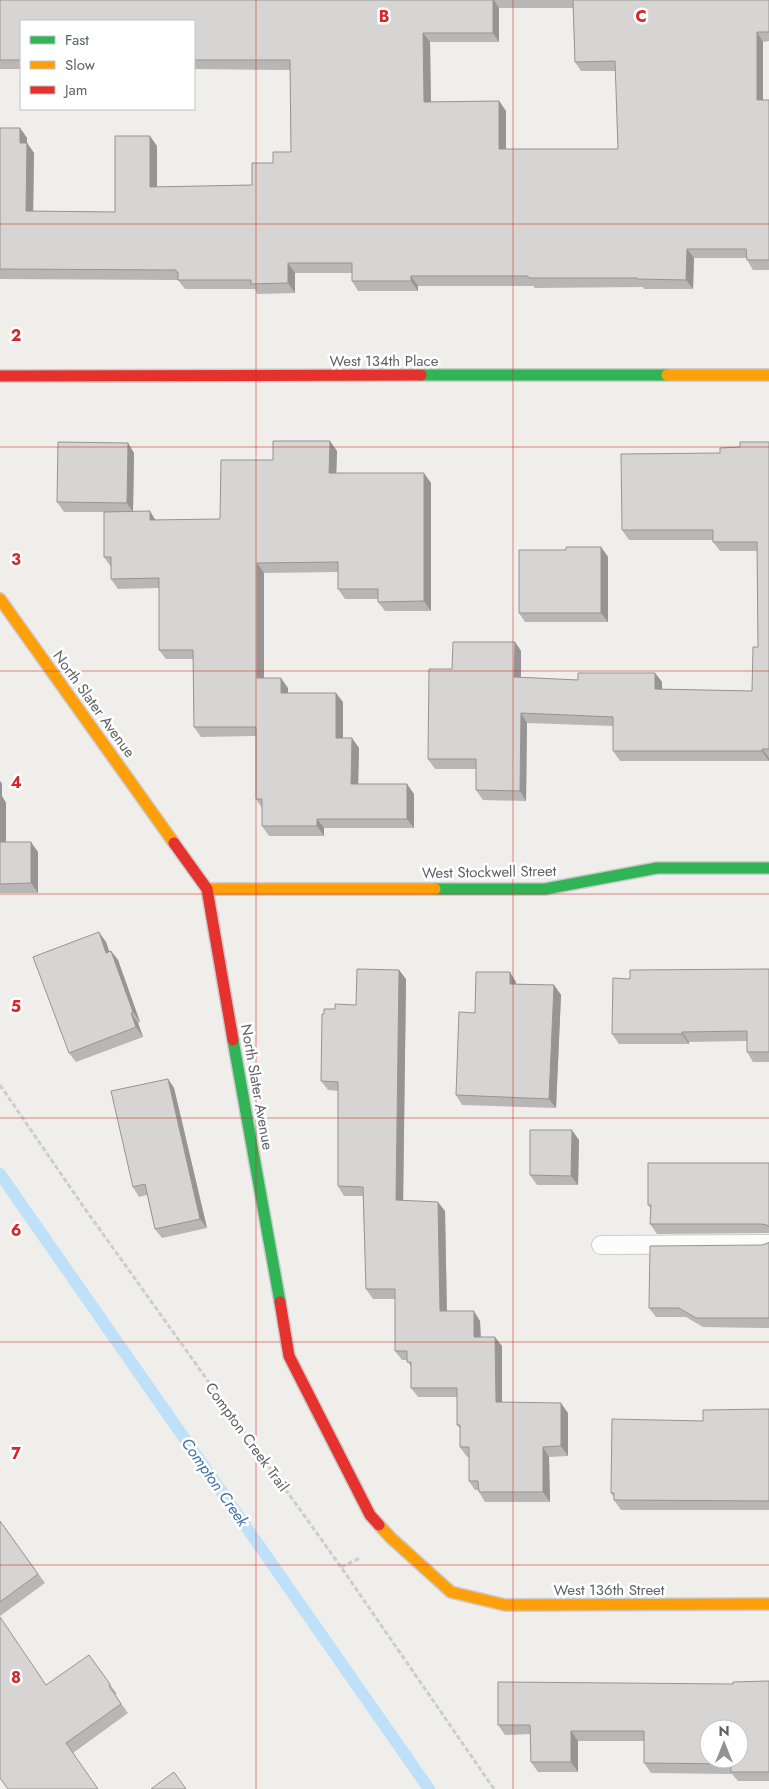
<svg xmlns="http://www.w3.org/2000/svg" width="769" height="1789" viewBox="0 0 769 1789" font-family="Jost,sans-serif">
	<style>
		.lines { fill: none; stroke-linecap: round; stroke-linejoin: round }
		.stream { stroke: #bfe0f9; stroke-width: 12 }
		.lane-casing { stroke: #cbcccc; stroke-width: 20 }
		.fast-casing { stroke: #cacacb; stroke-width: 14 }
		.slow-casing { stroke: #cacacb; stroke-width: 14 }
		.jam-casing { stroke: #cacacb; stroke-width: 14 }
		.path { stroke: #cacfcc; stroke-width: 3; stroke-dasharray: 5 2.5; stroke-linecap: butt }
		.lane { stroke: #fdfcfc; stroke-width: 18 }
		.fast { stroke: #30b455; stroke-width: 11 }
		.slow { stroke: #ff9f0a; stroke-width: 11 }
		.jam { stroke: #e5322d; stroke-width: 11 }
		.wall { fill: #b8b7b5; fill-rule: evenodd }
		.shaded-wall { fill: #969594 }
		.building { fill: #d6d5d3; stroke: #969594; fill-rule: evenodd }
		.grid { fill: none; stroke: #d62828; stroke-width: 1; stroke-opacity: 0.55 }
		.labels { text-anchor: middle; dominant-baseline: central; stroke-width: 5; stroke-linejoin: round; paint-order: stroke }
		.street-label { font-size: 15px; fill: #5f6368; stroke: #fff }
		.water-label { font-size: 16px; font-style: italic; fill: #4174aa; stroke: #fff }
		.grid-label { font-size: 16px; text-anchor: middle; font-weight: bold; fill: #d62828; stroke: #fff; stroke-width: 5; stroke-linejoin: round; paint-order: stroke }
	</style>
	<rect width="100%" height="100%" fill="#efeeea"/>
	<g class="lines">
		<polyline class="stream" points="0,1174 429,1789"/>
		<g class="lane-casing">
			<polyline id="lane" points="601,1245 769,1244"/>
		</g>
		<g class="fast-casing">
			<g id="fast">
				<polyline points="421,375 667,375"/>
				<polyline points="435,889 545,889 657,868 769,868"/>
				<polyline points="233,1040 280,1302"/>
			</g>
		</g>
		<g class="slow-casing">
			<g id="slow">
				<polyline points="667,375 769,375"/>
				<polyline points="0,599 174,843"/>
				<polyline points="207,889 435,889"/>
				<polyline points="379,1525 391,1538 451,1592 505,1605 769,1604"/>
			</g>
		</g>
		<g class="jam-casing">
			<g id="jam">
				<polyline points="0,376 421,375"/>
				<polyline points="174,843 207,889 233,1040"/>
				<polyline points="280,1302 289,1356 370,1515 379,1525"/>
			</g>
		</g>
		<g class="path">
			<polyline points="0,1085 83,1206 341,1567 494,1789"/>
			<polyline points="341,1567 360,1558"/>
		</g>
		<use href="#lane" class="lane"/>
		<use href="#fast" class="fast"/>
		<use href="#slow" class="slow"/>
		<use href="#jam" class="jam"/>
	</g>
	<g class="wall">
		<path d="M0,0h769v41l-6,1v58h6v170h-16l-6,-10 -1,-2h-52l-1,31h-49l-1,-2 -108,1 -2,-2h-115v5h-60l-6,-10v-8h-57v20l-38,1 -2,-5h-70l-7,-9 -178,-1v-151h20l7,10v5l7,10 -1,58 82,1 42,-66v41l95,-2 21,-22 18,-11 -1,-82 -96,-1v-48h-173v48h-21zM499,8h74l2,54 6,9h35l2,78h-112v-38l-7,-10 -68,1 -1,-60h69z"/>
		<polygon points="769,442 769,761 620,761 613,751 613,726 527,723 526,801 483,800 476,790 476,769 435,769 428,759 452,669 515,642 521,651 521,677 578,680 655,673 662,682 662,689 752,691 758,647 757,551 720,551 713,542 713,540 629,540 622,530 720,453 740,447"/>
		<polygon points="128,443 134,453 133,512 156,520 220,519 273,460 337,451 336,473 431,483 431,611 385,611 378,602 378,599 345,599 338,589 338,572 264,573 264,678 288,688 288,693 343,702 343,738 359,748 358,784 414,794 414,828 324,828 324,836 269,836 262,826 262,808 256,799 256,736 201,737 194,727 193,659 166,659 159,650 159,588 118,589 111,579 111,567 104,557 105,512 64,512 57,502"/>
		<polygon points="601,547 608,557 608,622 525,622 519,613 566,550"/>
		<polygon points="0,781 2,784 2,796 6,803 6,842 38,852 38,893 0,893"/>
		<polygon points="106,942 109,952 111,951 118,960 140,1022 138,1023 143,1037 76,1062 69,1053"/>
		<polygon points="769,969 769,1062 753,1062 747,1052 747,1041 689,1042 689,1044 619,1044 612,1034 630,979"/>
		<polygon points="406,979 403,1201 445,1211 447,1311 480,1321 481,1337 502,1346 502,1402 568,1413 568,1456 549,1457 550,1502 485,1502 479,1492 479,1490 475,1490 469,1481 469,1457 467,1457 460,1447 460,1428 457,1425 457,1397 418,1397 411,1388 411,1367 407,1360 402,1360 395,1351 395,1299 373,1299 366,1289 363,1196 344,1196 338,1186 338,1091 328,1090 321,1081 324,1014 335,1009 356,1005"/>
		<polygon points="516,982 516,984 554,985 561,995 556,1108 462,1105 456,1095 475,1013"/>
		<polygon points="168,1079 174,1088 207,1228 162,1238 155,1229 147,1195 139,1197 133,1187"/>
		<polygon points="579,1140 578,1185 537,1185 530,1175"/>
		<polygon points="769,1163 769,1233 657,1234 650,1224 651,1209 648,1205"/>
		<polygon points="769,1242 769,1328 703,1327 686,1317 656,1317 649,1308 762,1245 768,1243"/>
		<polygon points="769,1409 769,1510 621,1510 614,1500 614,1498 611,1493 703,1421"/>
		<polygon points="0,1521 45,1583 0,1616"/>
		<polygon points="89,1655 117,1694 115,1695 128,1713 73,1753 0,1779 47,1685"/>
		<polygon points="769,1681 769,1781 738,1781 732,1774 651,1773 644,1763 644,1741 578,1741 578,1772 538,1772 531,1762 530,1734 505,1735 498,1725 733,1684"/>
	</g>
	<g class="shaded-wall">
		<polygon points="493,0 494,0 499,8 499,42 493,33"/>
		<polygon points="757,32 763,42 763,110 757,100"/>
		<polygon points="423,33 430,42 431,112 424,102"/>
		<polygon points="499,101 506,111 506,159 499,149"/>
		<polygon points="20,128 27,138 27,153 20,143"/>
		<polygon points="150,136 157,146 157,197 150,187"/>
		<polygon points="27,143 34,153 33,220 26,211"/>
		<polygon points="687,249 694,258 693,289 686,280"/>
		<polygon points="288,263 295,273 295,293 288,283"/>
		<polygon points="411,276 418,286 418,291 411,281"/>
		<polygon points="330,441 337,451 336,483 329,473"/>
		<polygon points="128,443 134,453 133,512 127,503"/>
		<polygon points="424,473 431,483 431,611 424,601"/>
		<polygon points="150,511 156,521 150,520"/>
		<polygon points="601,547 608,557 608,622 601,613"/>
		<polygon points="257,563 264,573 264,688 257,678"/>
		<polygon points="515,642 521,651 521,687 514,677"/>
		<polygon points="655,673 662,682 662,699 655,689"/>
		<polygon points="281,678 288,688 288,702 281,693"/>
		<polygon points="336,693 343,702 343,748 336,738"/>
		<polygon points="521,713 527,723 526,801 520,791"/>
		<polygon points="352,738 359,748 358,793 351,784"/>
		<polygon points="762,749 769,758 769,761 762,751"/>
		<polygon points="0,781 2,784 2,796 6,803 6,852 0,843"/>
		<polygon points="407,784 414,794 414,828 407,819"/>
		<polygon points="317,819 324,828 324,836 317,826"/>
		<polygon points="31,842 38,852 38,893 31,883"/>
		<polygon points="99,932 106,942 113,962 106,953"/>
		<polygon points="111,951 118,960 140,1022 133,1012"/>
		<polygon points="399,970 406,979 403,1210 396,1200"/>
		<polygon points="510,972 516,982 516,993 510,984"/>
		<polygon points="554,985 561,995 556,1108 549,1099"/>
		<polygon points="131,1013 138,1023 143,1037 136,1027"/>
		<polygon points="682,1032 689,1042 689,1044 682,1034"/>
		<polygon points="168,1079 174,1088 207,1228 200,1219"/>
		<polygon points="572,1130 579,1140 578,1185 571,1176"/>
		<polygon points="438,1202 445,1211 447,1321 440,1311"/>
		<polygon points="474,1311 480,1321 481,1346 474,1337"/>
		<polygon points="495,1337 502,1346 502,1412 496,1402"/>
		<polygon points="561,1403 568,1413 568,1456 561,1446"/>
		<polygon points="543,1447 549,1457 550,1502 543,1492"/>
		<polygon points="571,1731 578,1741 578,1772 571,1762"/>
	</g>
	<g class="building">
		<polygon points="0,0 493,0 493,33 423,33 424,102 499,101 499,149 618,149 615,61 575,62 573,0 769,0 769,32 757,32 757,100 769,100 769,260 747,260 746,249 687,249 686,280 637,279 637,278 528,278 528,276 411,276 411,281 352,281 352,263 288,263 288,283 251,284 251,280 178,280 178,272 176,272 176,270 0,269 0,128 20,128 20,143 27,143 26,211 115,212 115,136 150,136 150,187 252,185 252,163 273,163 273,152 291,152 290,60 194,60 194,21 21,21 21,60 0,60"/>
		<polygon points="273,441 330,441 329,473 424,473 424,601 378,602 378,589 338,589 338,562 257,563 257,678 281,678 281,693 336,693 336,738 352,738 351,784 407,784 407,819 317,819 317,826 262,826 262,799 256,799 256,727 194,727 193,650 159,650 159,578 111,579 111,557 104,557 104,512 150,511 150,520 220,519 221,460 273,460"/>
		<polygon points="58,442 128,443 127,503 57,502"/>
		<polygon points="740,442 769,442 769,749 762,749 762,751 613,751 613,717 521,713 520,791 476,790 476,759 428,759 429,669 452,669 453,642 515,642 514,677 578,680 578,673 655,673 655,689 752,691 753,647 758,647 757,542 713,542 713,530 622,530 621,454 720,453 720,448 740,447"/>
		<polygon points="566,547 601,547 601,613 519,613 519,550 566,550"/>
		<polygon points="0,842 31,842 31,883 0,884"/>
		<polygon points="99,932 106,953 111,951 133,1012 131,1013 136,1027 69,1053 33,957"/>
		<polygon points="357,969 399,970 396,1200 438,1202 440,1311 474,1311 474,1337 495,1337 496,1402 561,1403 561,1446 543,1447 543,1492 479,1492 478,1481 469,1481 469,1447 460,1447 460,1425 457,1425 457,1388 411,1388 411,1362 407,1362 407,1351 395,1351 395,1289 366,1289 363,1187 338,1186 338,1082 321,1081 322,1014 324,1014 324,1009 335,1009 335,1004 356,1005"/>
		<polygon points="769,969 769,1052 747,1052 747,1031 682,1032 682,1034 612,1034 613,978 630,979 630,970"/>
		<polygon points="476,972 510,972 510,984 554,985 549,1099 456,1095 459,1012 475,1013"/>
		<polygon points="168,1079 200,1219 155,1229 145,1184 133,1187 111,1091"/>
		<polygon points="530,1130 572,1130 571,1176 530,1175"/>
		<polygon points="648,1163 769,1163 769,1227 767,1225 762,1224 650,1224 651,1205 648,1205"/>
		<polygon points="769,1242 769,1318 696,1318 679,1308 649,1308 650,1246 762,1245 768,1243"/>
		<polygon points="769,1409 769,1501 614,1500 614,1493 611,1493 612,1419 703,1421 703,1410"/>
		<polygon points="0,1521 38,1574 0,1602"/>
		<polygon points="0,1617 46,1685 89,1655 110,1684 109,1686 121,1704 66,1743 98,1789 8,1789 0,1778"/>
		<path d="M769,1681v91h-38v-8l-87,-1v-32h-73v31h-40l-1,-37h-32v-43l235,2v-2zM709,1729h30v30h-30z"/>
		<polygon points="174,1772 186,1789 151,1789"/>
	</g>
	<path class="grid" d="M256,0v1789M513,0v1789M0,224h769M0,447h769M0,671h769M0,894h769M0,1118h769M0,1342h769M0,1565h769"/>
	<g class="labels">
		<g class="street-label">
			<text x="384" y="361">West 134th Place</text>
			<text transform="translate(94 704) rotate(54)">North Slater Avenue</text>
			<text transform="translate(489 872) rotate(-1)">West Stockwell Street</text>
			<text transform="translate(257 1087) rotate(80)">North Slater Avenue</text>
			<text transform="translate(247 1437) rotate(54)">Compton Creek Trail</text>
			<text x="609" y="1590">West 136th Street</text>
		</g>
		<g class="water-label">
			<text transform="translate(215 1482) rotate(55)">Compton Creek</text>
		</g>
	</g>
	<g class="grid-label">
		<text x="384" y="22">B</text>
		<text x="641" y="22">C</text>
		<text x="16" y="341">2</text>
		<text x="16" y="565">3</text>
		<text x="16" y="788">4</text>
		<text x="16" y="1012">5</text>
		<text x="16" y="1236">6</text>
		<text x="16" y="1459">7</text>
		<text x="16" y="1683">8</text>
	</g>
	<rect x="20" y="20" width="175" height="90" fill="#ffffff" stroke="#bfc1c3"/>
	<rect x="30" y="36" width="25" height="8" fill="#30b455" stroke="#bfc1c3"/>
	<text x="65" y="45" font-size="15" fill="#5f6368">Fast</text>
	<rect x="30" y="61" width="25" height="8" fill="#ff9f0a" stroke="#bfc1c3"/>
	<text x="65" y="70" font-size="15" fill="#5f6368">Slow</text>
	<rect x="30" y="86" width="25" height="8" fill="#e5322d" stroke="#bfc1c3"/>
	<text x="65" y="95" font-size="15" fill="#5f6368">Jam</text>
	<g transform="translate(724 1744)"><circle r="24" fill="#ffffff" stroke="#bfc1c3"/>
	<path d="M0-4L9 19L0 12L-9 19Z" fill="#919496"/>
	<text y="-8" font-size="14" font-weight="bold" text-anchor="middle" fill="#5f6368">N</text>
	</g>
</svg>
